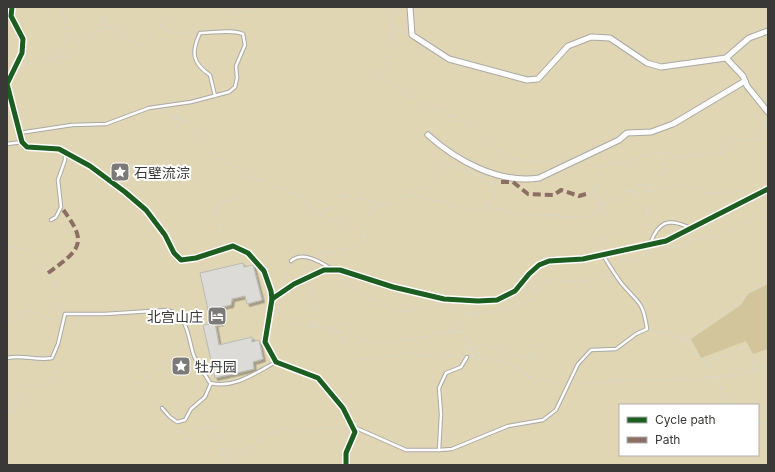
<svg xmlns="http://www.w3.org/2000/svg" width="775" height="472" viewBox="0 0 775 472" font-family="Inter,'Noto Sans SC',sans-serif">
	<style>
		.forest { fill: #e0d6b4; fill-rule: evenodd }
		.water { fill: #d2c49b }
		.building { fill: #dcdbd8; stroke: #b9b9b6; filter: url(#shadow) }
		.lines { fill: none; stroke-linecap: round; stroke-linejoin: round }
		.service-casing { stroke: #aaa9a6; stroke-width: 4.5 }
		.minor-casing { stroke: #aaa9a6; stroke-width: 7 }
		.path { stroke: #d9d9d8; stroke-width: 1; stroke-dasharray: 3 3; stroke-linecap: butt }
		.service { stroke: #fefdfd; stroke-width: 2.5 }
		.minor { stroke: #fefdfd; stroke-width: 5 }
		.quiet { stroke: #8d6e63; stroke-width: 4; stroke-dasharray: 8 4; stroke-linecap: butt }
		.cycleway-casing { stroke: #fff; stroke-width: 8 }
		.cycleway { stroke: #1b5e20; stroke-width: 5 }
		.labels { text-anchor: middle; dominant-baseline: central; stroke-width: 4; stroke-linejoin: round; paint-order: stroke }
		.poi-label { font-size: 14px; fill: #3a3937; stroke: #fff; text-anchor: start }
	</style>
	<defs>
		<filter id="shadow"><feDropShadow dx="2.5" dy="2.5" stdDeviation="0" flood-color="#0004"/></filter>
	</defs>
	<rect width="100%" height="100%" fill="#f5f4f0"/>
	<path class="forest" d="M7,7h761v458h-761zM620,405h138v50h-138z"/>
	<polygon class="water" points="768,284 768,349 753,354 746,341 701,358 691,339 741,305 748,294"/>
	<g class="building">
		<polygon points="243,263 244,267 253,265 262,300 247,304 245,296 232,299 231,305 217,308 221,323 216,324 212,309 208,310 200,273"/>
		<polygon points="215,323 219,345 252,337 252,342 259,340 263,359 253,362 254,369 215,378 203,325"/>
	</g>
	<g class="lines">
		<g class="service-casing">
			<g id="service">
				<path d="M19,133l53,-8 34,-1 43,-16 42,-6 38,-10 6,-5 2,-9 -1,-12 9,-21 -2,-11c-11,-5 -30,-1 -43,-1 -9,19 -8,30 10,42l5,21"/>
				<polyline points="7,144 22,142"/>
				<polyline points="51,220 56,217 61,207 58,180 65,160 65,153"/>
				<path d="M650,244c8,-22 18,-27 40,-16"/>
				<path d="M291,261c11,-10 28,0 39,7"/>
				<path d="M7,358c15,-4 29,3 45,0l6,-14 7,-30h40l62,-4c22,4 21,30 27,46 4,9 11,18 16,27 24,6 45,-10 66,-21"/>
				<polyline points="162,408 170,417 177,422 185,420 191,409 205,397 211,383"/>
				<path d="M354,427l52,23h33l13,-1 56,-23 35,-6 13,-10 22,-46 13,-14 25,-1 20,-15 11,-5c-4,-28 -8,-25 -25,-45 -7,-9 -13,-19 -19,-29"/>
				<polyline points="439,450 441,414 439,388 446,373 461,367 467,357"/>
			</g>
		</g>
		<g class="minor-casing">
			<g id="minor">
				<polyline points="12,7 11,16 23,39 22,53 7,84 22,142 27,147 59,149 90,166 125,192 146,210 165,235 174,253 181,260 196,258 233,246 248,253 264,271 271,291 272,299 265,342 276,362 318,378 343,408 355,432 346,453 346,465"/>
				<polyline points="410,7 412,35 449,59 527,80 538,79 568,46 591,37 610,38 647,63 661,67 726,58 749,38 768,31"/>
				<polyline points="726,58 743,76 747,86 768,112"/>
				<path d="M428,135c29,26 71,49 111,43l80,-38 8,-7 24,-1 22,-8 72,-43"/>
				<polyline points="272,299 294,284 324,270 340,270 393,287 444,299 478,301 497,300 515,291 529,274 539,265 549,261 583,259 666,241 768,189"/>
			</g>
		</g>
		<g class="path">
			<polyline points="388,7 392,15 392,26 400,32 407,33"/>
			<polyline points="392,26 386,68 380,72 383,79 420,103 468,124 479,137 508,157 524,162 562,161"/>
			<polyline points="105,27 117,28 134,45 146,45 177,7"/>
			<polyline points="162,27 171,33 195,32"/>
			<polyline points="234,27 233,15 249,11 251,7"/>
			<polyline points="59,57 62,47 67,42 63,7"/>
			<polyline points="23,65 66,56 79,44 105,27 106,20 102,7"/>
			<path d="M161,111c9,8 21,7 30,14 8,5 7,15 12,21 9,11 21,15 33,21 21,12 43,26 67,30l4,8 11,9 21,-9 4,-10c16,1 29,10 45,10l8,-8 19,-1 35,7 19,8 12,-1 12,-12 1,-14 7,-3"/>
			<polyline points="176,119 180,109"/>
			<path d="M590,161l8,7 19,-5h9l19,-9 9,1 12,-3 19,7 11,-4 24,-1 6,-14c12,-2 23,1 35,-2l6,-20"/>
			<polyline points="474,173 494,184"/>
			<polyline points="631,191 635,194 675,186 688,187 713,194 742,191 748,193"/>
			<polyline points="632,191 638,204 647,207 647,226 649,234"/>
			<path d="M592,192l8,11c9,0 18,-6 25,-12h6c8,-7 12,-7 22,-6 7,-5 7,-12 13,-17l-5,-15"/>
			<polyline points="586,194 592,192 595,187 598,169"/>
			<path d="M406,195c15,-6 33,-16 39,-32l20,9h9"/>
			<polyline points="600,204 603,214 616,221 612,233 602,238 597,243 601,250"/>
			<polyline points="485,206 511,213 584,218 591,216 600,203"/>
			<polyline points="319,214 353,228 364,236"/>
			<path d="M224,244c-3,-13 -9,-28 -6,-41l25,-6 -4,-7 8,-9 -1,-7"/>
			<path d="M7,246c37,5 34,10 48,43l-3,9 7,12 3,2"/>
			<polyline points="659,249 683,246 693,240 724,234 750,220 768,208"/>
			<polyline points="315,254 336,252 363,243 369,212 378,206"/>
			<polyline points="613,262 633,259 654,250"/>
			<path d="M339,276c14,13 44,34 64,35 12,1 26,-8 39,-5 5,1 9,5 14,6 19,5 56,-4 74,-12l9,-16 17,-5 8,3 24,-2 22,-6"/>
			<polyline points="282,285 289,265"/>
			<polyline points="307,286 315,309 313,327"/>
			<path d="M277,306c21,24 38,25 68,16 7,7 14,17 24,20 18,4 60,-7 81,-10"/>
			<polyline points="7,322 27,310 52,320 59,318"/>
			<polyline points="325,328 338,333 354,356 360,360 415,353 434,358 452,355 461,356"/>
			<polyline points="650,330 673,334 687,341 703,362 746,347 756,369"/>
			<polyline points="685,339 715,320 742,300 748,292 768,281"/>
			<polyline points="467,349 485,344 505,353 532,359 530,353 539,343 547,344"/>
			<polyline points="472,356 481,353 467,350 469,343 462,340 469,332 450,332 471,313 474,307"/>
			<polyline points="472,358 487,359 509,364 532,379 563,384"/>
			<path d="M703,362c15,10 17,29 26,43"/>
			<polyline points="573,384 626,380 704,379 736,375 768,366"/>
			<path d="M136,388c5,-5 11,-13 18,-17 14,-9 25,-14 32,-30"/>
			<polyline points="7,415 7,410 15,413 10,401 21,405 18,393 19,385 43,387 53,378 57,373 55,362"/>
			<path d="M164,417c3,7 19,18 25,24l15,-14 11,-1 6,10 3,29"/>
			<polyline points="758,421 768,424"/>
			<polyline points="224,461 239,448 244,453 264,436 287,428 302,431 345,427"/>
		</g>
		<use href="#service" class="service"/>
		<use href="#minor" class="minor"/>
		<g class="quiet">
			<polyline points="501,182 513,182 528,194 554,195 561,190 579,196 586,194"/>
			<path d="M48,273c33,-24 41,-30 13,-66"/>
		</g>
		<g class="cycleway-casing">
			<g id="cycleway">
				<polyline points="12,7 11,16 23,39 22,53 7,84 22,142 27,147 59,149 90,166 125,192 146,210 165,235 174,253 181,260 196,258 233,246 248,253 264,271 271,291 272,299 265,342 276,362 318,378 343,408 355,432 346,453 346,465"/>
				<polyline points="272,299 294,284 324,270 340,270 393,287 444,299 478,301 497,300 515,291 529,274 539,265 549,261 583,259 666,241 768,189"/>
			</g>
		</g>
		<use href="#cycleway" class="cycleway"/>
	</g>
	<defs>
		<g id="sight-square" transform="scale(1)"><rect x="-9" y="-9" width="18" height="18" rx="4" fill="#7b7a78" stroke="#fff"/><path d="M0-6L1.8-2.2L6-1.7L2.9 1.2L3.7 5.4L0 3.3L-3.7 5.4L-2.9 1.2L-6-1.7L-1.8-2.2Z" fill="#fff"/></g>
		<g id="hotel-square" transform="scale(1)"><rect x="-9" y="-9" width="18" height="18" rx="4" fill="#7b7a78" stroke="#fff"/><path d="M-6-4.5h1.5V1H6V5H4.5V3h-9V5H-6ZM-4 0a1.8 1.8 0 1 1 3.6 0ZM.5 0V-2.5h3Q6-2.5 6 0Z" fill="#fff"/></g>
	</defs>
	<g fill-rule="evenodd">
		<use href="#sight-square" x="120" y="172"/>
		<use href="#hotel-square" x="217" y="316"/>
		<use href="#sight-square" x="181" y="366"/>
	</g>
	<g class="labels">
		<g class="poi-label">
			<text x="134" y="172">石壁流淙</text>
			<text x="203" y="316" text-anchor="end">北宫山庄</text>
			<text x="195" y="366">牡丹园</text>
		</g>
	</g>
	<rect width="775" height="472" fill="none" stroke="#3a3937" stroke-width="16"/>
	<rect x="619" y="404" width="140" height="52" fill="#ffffff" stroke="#b0b0af"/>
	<rect x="627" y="417" width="20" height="6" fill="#1b5e20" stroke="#b0b0af"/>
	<text x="655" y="424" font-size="12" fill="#3a3937">Cycle path</text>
	<rect x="627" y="437" width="20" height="6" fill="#8d6e63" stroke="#b0b0af"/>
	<text x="655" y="444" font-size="12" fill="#3a3937">Path</text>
</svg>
